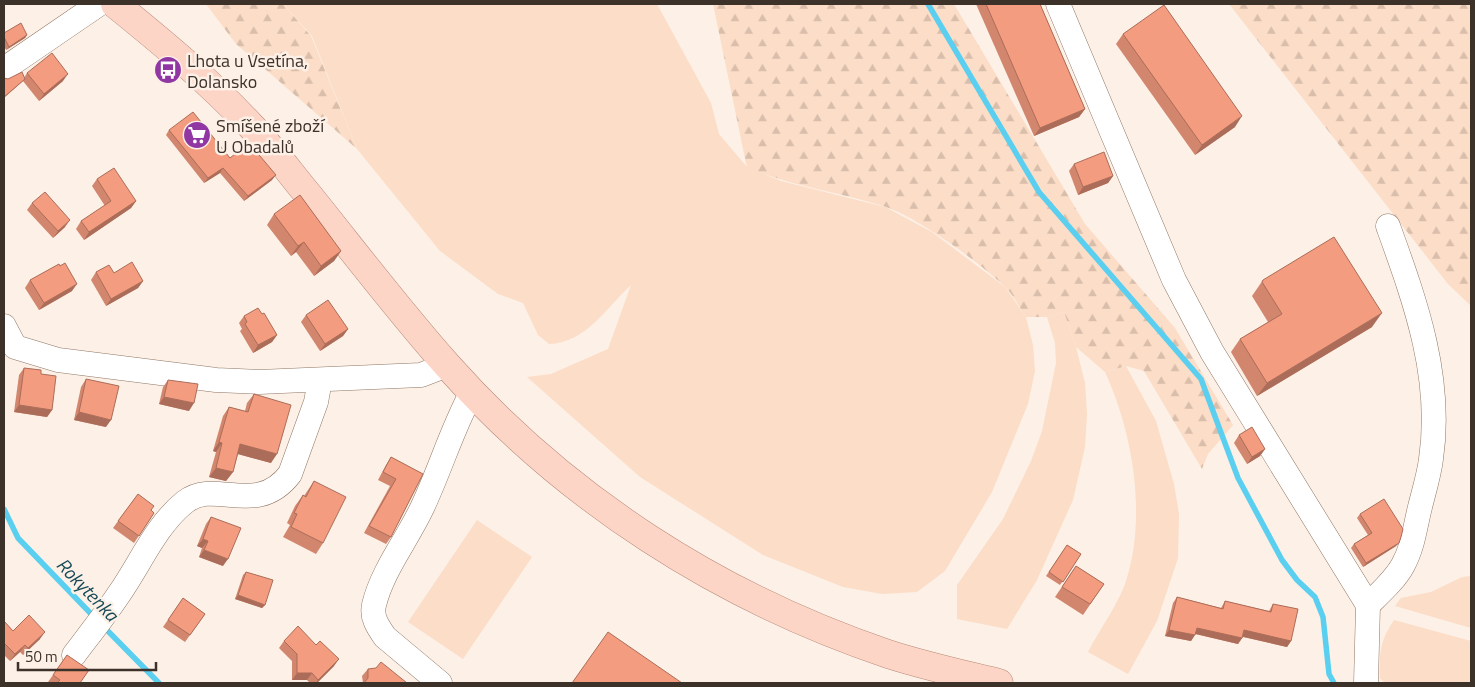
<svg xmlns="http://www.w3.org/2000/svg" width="1475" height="687" viewBox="0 0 1475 687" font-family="'Titillium Web',sans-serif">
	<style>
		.grass { fill: #fcddc7 }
		.forest { fill: url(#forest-firs) }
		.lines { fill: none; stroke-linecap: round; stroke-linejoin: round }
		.stream { stroke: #5acff0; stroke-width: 5.5 }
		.minor-casing { stroke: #907764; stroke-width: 25 }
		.major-casing { stroke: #b88a78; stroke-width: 29 }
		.minor { stroke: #fff; stroke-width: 24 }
		.major { stroke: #fdd5c7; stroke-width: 28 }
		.wall { fill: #d2866d }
		.shaded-wall { fill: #ab6d59 }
		.building { fill: #f49c7f; stroke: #ab6d59 }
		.labels { text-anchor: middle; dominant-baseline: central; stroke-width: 5; stroke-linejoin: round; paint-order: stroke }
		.poi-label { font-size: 18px; fill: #3d3229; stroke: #fcf0e7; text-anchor: start }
		.water-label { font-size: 19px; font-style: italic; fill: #154856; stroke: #fcf0e7 }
	</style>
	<defs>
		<pattern id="forest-firs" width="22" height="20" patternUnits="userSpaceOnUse" patternTransform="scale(1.25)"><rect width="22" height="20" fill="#fcddc7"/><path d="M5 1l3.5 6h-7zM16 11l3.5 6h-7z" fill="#d9beab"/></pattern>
	</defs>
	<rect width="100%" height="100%" fill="#fcf0e7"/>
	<g class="grass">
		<path d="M283,4h374l54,99 8,31 28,33 34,14 104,26 47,25 73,55 21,30 7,28 2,26 -7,33 -36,88 -47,79 -28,21 -35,2 -39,-7 -80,-32 -123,-78 -113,-100 24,-3 57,-25 23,-64c-24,22 -45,58 -82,59l-11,-9 -15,-32 -25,-9 -58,-43 -83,-102 -45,-113z"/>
		<polygon points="1064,312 1076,347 1085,383 1087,414 1085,447 1073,500 1037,580 1007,629 957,619 957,585 1003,519 1031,461 1042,431 1056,363 1055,343 1047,317"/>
		<path d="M1126,366l30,55 18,63 5,30 -1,44 -21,63 -29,53 -40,-22c11,-21 32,-51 38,-71 21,-65 7,-148 -21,-209z"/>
		<polygon points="477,520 532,557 463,659 408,622"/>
		<polygon points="1471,576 1471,628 1395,606 1401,598 1431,592 1462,577"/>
		<path d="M1394,620l77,21v42h-86l-5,-5c-1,-26 0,-37 14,-58z"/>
	</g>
	<g class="forest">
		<polygon points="206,4 283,4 311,36 357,149 236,44"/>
		<path d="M713,4h241l131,220 90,104 58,97 -25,29 -6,15 -58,-98 -18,-5 -21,6 -29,-25 -12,-35 -17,5h-21c-7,-10 -13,-23 -22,-31 -25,-24 -88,-70 -121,-80 -46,-14 -91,-20 -136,-38z"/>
		<polygon points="1229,4 1471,4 1471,306 1448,284"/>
	</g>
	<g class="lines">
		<g class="stream">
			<polyline points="928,4 1039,192 1201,379 1238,478 1282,560 1297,580 1315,597 1323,617 1329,674 1334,683"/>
			<polyline points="4,509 18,538 96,619"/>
			<polyline points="103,626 159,683"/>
		</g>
		<g class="minor-casing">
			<g id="minor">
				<polyline points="1058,4 1174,280 1212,352 1368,605 1366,683"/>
				<polyline points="4,69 99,4"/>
				<polyline points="4,326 15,347 58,360 216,380 259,382 421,375 447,365"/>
				<path d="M1368,605c12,-12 27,-25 35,-40 10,-18 12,-38 17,-58 4,-16 9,-32 11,-48 12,-82 -16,-158 -43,-233"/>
				<path d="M74,655c15,-20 31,-40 45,-61 21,-30 37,-69 66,-92 30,-24 71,16 105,-28l26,-72 4,-22"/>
				<path d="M440,683l-55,-46c-7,-10 -14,-20 -11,-32 8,-34 33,-65 48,-97 18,-38 30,-79 50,-116"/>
			</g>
		</g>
		<g class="major-casing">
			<path id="major" d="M115,4c47,38 94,77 136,122 21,22 39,47 59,71 45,56 89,114 137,168 119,134 272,232 441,289 37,12 74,20 111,29"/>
		</g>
		<use href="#minor" class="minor"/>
		<use href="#major" class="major"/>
	</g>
	<g class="wall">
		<polygon points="976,4 1040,4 1085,109 1079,117 1034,136"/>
		<polygon points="4,33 27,35 25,38 6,50 4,46"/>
		<polygon points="1123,34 1235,127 1195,155 1116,44"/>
		<polygon points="27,73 63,81 39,101 23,81 4,98 4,78 8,79 24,78"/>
		<polygon points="169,130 230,158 272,180 244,201 220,173 204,183 166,135"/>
		<polygon points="1074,164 1113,176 1108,183 1078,195 1069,171"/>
		<polygon points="97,179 136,201 131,208 84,240 76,229 81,221 105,206 92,186"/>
		<polygon points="32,203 65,227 53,238 27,210"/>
		<polygon points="274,214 341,251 334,261 314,276 296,252 291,256 267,225"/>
		<polygon points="96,272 114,273 143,281 138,288 106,306 91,280"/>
		<polygon points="30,280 72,291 39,310 25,288"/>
		<polygon points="1263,280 1372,327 1257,396 1231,352 1240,339 1268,322 1252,296"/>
		<polygon points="306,315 348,329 343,336 320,351 301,322"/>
		<polygon points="244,316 277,335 272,342 253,353 240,331 242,329 239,323"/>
		<polygon points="24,368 41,374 52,410 47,417 14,412 19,375"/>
		<polygon points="86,379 106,427 74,420 81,387"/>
		<polygon points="168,380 189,411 159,404 163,387"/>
		<polygon points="254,394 271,463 238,454 233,472 226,481 209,477 216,452 213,451 223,416 229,407 245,411 247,403"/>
		<polygon points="1239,435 1265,449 1260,456 1247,464 1234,443"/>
		<polygon points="391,457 423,474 391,537 386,544 364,533 390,486 378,480 386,465"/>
		<polygon points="314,481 323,543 316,554 283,537 290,525 287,523 295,506 303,495 304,496"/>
		<polygon points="138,494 151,510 154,513 134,543 113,528"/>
		<polygon points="1360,514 1396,546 1363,567 1351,548 1354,544 1368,535 1357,518"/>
		<polygon points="211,517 223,566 199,557 202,548 197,546 206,524"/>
		<polygon points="1067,545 1081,554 1060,585 1046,576"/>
		<polygon points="1076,566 1104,584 1083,615 1055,597"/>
		<polygon points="246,572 265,605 262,608 235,599 243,575"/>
		<polygon points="1177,597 1221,608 1225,601 1269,611 1273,604 1291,641 1287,647 1243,637 1238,644 1195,634 1191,641 1165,636 1173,603"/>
		<polygon points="183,598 205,614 185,642 163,627"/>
		<polygon points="4,621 13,631 40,639 23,655 20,652 10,661 4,655"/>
		<polygon points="284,641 334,666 317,683 310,683 307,680 292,680 292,661 279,648"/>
		<polygon points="67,655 80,683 49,683 48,682"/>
		<polygon points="368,669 407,683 363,683 362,676"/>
	</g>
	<g class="shaded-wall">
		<polygon points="27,35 25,38 6,50 9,47"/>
		<polygon points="68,74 63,81 39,101 44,94"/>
		<polygon points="1085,109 1079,117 1034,136 1040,128"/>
		<polygon points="1242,116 1235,127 1195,155 1202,145"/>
		<polygon points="223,168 220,173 204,183 208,178"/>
		<polygon points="276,175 272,180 244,201 248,196"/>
		<polygon points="1113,176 1108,183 1078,195 1083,187"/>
		<polygon points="136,201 131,208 84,240 89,232"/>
		<polygon points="70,220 65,227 53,238 58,231"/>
		<polygon points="304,242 296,252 291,256 298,246"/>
		<polygon points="341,251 334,261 314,276 321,266"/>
		<polygon points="143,281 138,288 106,306 111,299"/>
		<polygon points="77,284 72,291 39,310 44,303"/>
		<polygon points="1382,313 1372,327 1257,396 1267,383"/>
		<polygon points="348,329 343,336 320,351 325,344"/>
		<polygon points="277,335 272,342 253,353 258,345"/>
		<polygon points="164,397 194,403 189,411 159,404"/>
		<polygon points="19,405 52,410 47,417 14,412"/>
		<polygon points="79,412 111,420 106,427 74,420"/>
		<polygon points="219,442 222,443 216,452 213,451"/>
		<polygon points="240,444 277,454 271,463 234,453"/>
		<polygon points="1265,449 1260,456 1247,464 1252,457"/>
		<polygon points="216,468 233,472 226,481 209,477"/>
		<polygon points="203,539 208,541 202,548 197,546"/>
		<polygon points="1399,543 1396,546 1363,567 1366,563"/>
		<polygon points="204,550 228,559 223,566 199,557"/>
		<polygon points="238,595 265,605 262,608 235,599"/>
		<polygon points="1197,628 1242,638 1238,644 1192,633"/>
		<polygon points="1169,630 1195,635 1191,641 1165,636"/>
		<polygon points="1244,630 1291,641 1287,647 1240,636"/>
		<polygon points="45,632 40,639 23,655 28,648"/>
		<polygon points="25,645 20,652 10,661 15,654"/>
		<polygon points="339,659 334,666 317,683 316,683 318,680"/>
		<polygon points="297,673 312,673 307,680 292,680"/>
	</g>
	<g class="building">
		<polygon points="986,4 1040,4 1085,109 1040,128"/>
		<polygon points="1164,5 1242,116 1202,145 1123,34"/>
		<polygon points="21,23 27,35 9,47 4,37 4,33"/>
		<polygon points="52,53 68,74 44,94 27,73"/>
		<polygon points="22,72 25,79 4,97 4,78 8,79"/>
		<polygon points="193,112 230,158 249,143 276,175 248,196 223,168 208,178 169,130"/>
		<polygon points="1104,152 1113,176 1083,187 1074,164"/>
		<polygon points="114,168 136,201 89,232 81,221 111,201 97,179"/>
		<polygon points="45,192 70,220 58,231 32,203"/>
		<polygon points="300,195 341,251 321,266 304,242 298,246 274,214"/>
		<polygon points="1334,237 1382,313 1267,383 1240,339 1282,314 1262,282 1263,280"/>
		<polygon points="132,262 143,281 111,299 96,272 109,265 114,273"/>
		<polygon points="65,263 77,284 44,303 30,280 59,264 60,266"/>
		<polygon points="328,300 348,329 325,344 306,315"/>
		<polygon points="258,308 262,314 264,313 277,335 258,345 245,324 247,322 244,316"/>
		<polygon points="24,368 41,370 41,374 56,376 52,410 19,405"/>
		<polygon points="86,379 119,386 111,420 79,412"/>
		<polygon points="168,380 198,384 194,403 164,397"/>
		<polygon points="254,394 291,405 277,454 240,444 233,472 216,468 222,443 219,442 229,407 248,412"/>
		<polygon points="1252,427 1265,449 1252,457 1239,435"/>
		<polygon points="391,457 423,474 391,537 369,526 396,479 383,472"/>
		<polygon points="314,481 346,497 323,543 291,527 297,514 294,513 303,495 306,497"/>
		<polygon points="138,494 154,506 151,510 154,513 139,536 118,521"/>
		<polygon points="1384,499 1403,529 1401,537 1399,543 1366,563 1354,544 1372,533 1360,514"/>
		<polygon points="211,517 241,528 228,559 204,550 208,541 203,539"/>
		<polygon points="1067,545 1081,554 1063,582 1049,572"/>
		<polygon points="1076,566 1104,584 1090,604 1062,587"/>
		<polygon points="246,572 273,580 265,605 238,595"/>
		<polygon points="1177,597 1223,609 1225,601 1271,612 1273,604 1298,609 1291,641 1244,630 1242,638 1197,628 1195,635 1169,630"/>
		<polygon points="183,598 205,614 190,635 168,620"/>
		<polygon points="29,615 45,632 28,648 25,645 15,654 4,643 4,621 13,631"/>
		<polygon points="298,626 316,645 320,641 339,659 318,680 312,673 297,673 297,654 284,641"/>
		<polygon points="608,632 682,683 572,683"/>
		<polygon points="67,655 89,670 80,683 57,683 60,680 53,675"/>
		<polygon points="381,662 407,683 364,683 368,678 368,669 376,668"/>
	</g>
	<defs>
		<g id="bus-disc" transform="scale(1.4375)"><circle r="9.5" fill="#9037a3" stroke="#fcf0e7"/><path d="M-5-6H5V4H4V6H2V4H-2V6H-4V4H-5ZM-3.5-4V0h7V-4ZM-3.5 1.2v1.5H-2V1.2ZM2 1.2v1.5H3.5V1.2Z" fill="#fff"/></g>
		<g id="supermarket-disc" transform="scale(1.4375)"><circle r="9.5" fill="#9037a3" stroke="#fcf0e7"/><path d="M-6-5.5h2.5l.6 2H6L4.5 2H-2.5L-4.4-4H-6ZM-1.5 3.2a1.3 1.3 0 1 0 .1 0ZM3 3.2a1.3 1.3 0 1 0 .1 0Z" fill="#fff"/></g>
	</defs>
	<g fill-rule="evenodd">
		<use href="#bus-disc" x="168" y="70"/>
		<use href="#supermarket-disc" x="197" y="135"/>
	</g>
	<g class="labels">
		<g class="poi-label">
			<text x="187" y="60">Lhota u Vsetína,<tspan x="187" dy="21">Dolansko</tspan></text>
			<text x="216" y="125">Smíšené zboží<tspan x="216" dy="21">U Obadalů</tspan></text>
		</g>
		<g class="water-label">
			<text transform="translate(88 589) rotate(46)">Rokytenka</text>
		</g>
	</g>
	<rect width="1475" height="687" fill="none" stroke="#3d3229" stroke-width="10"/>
	<path d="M18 662v8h138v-8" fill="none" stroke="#3d3229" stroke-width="2.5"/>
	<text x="25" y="662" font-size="15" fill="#3d3229" stroke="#fcf0e7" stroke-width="4" paint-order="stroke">50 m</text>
</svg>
